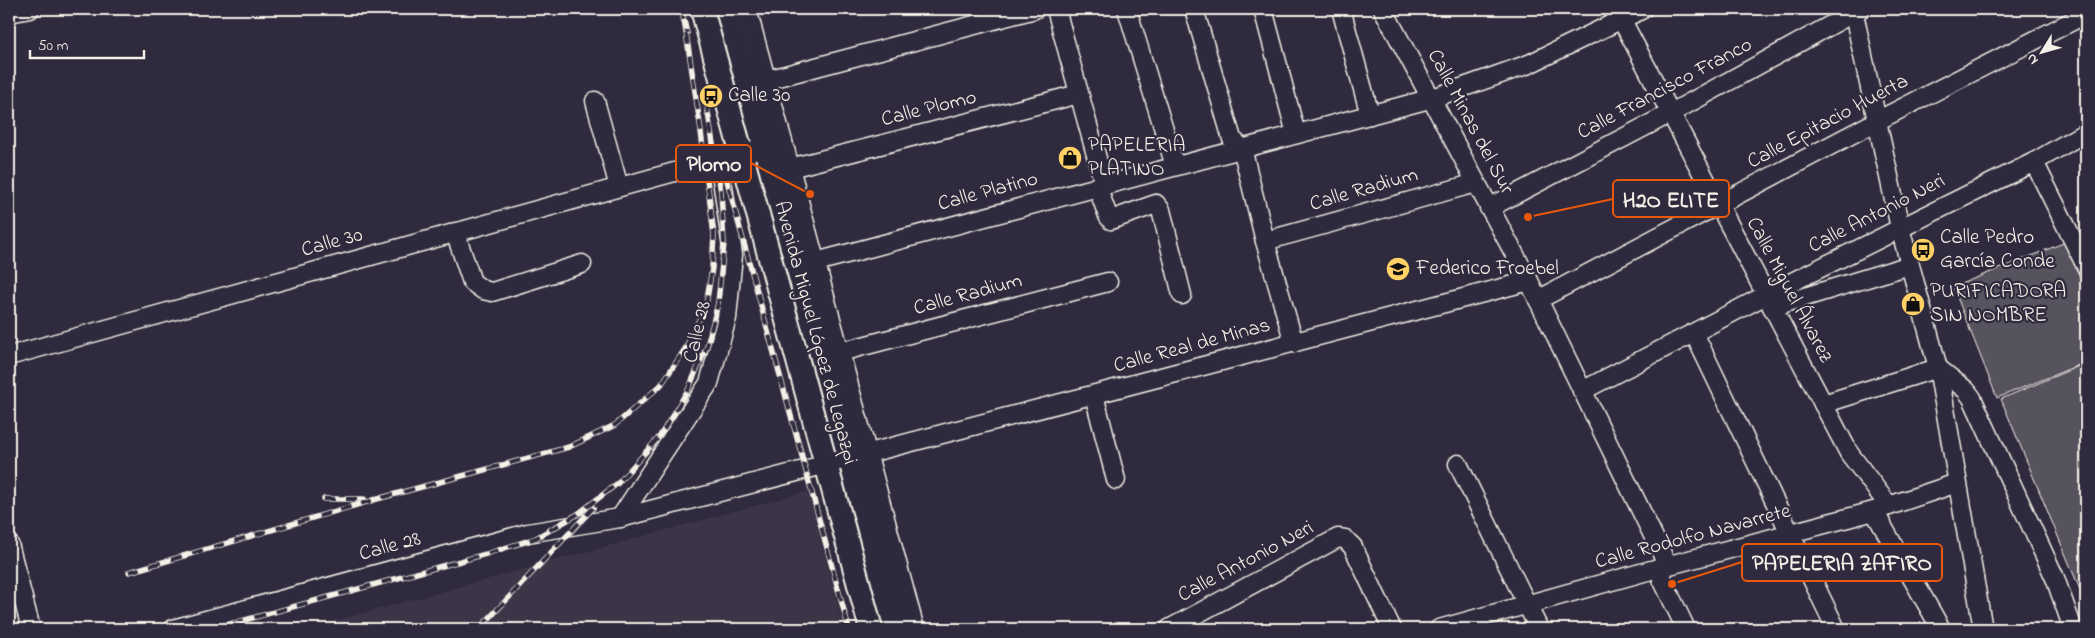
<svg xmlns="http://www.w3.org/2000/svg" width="2095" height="638" viewBox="0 0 2095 638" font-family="'Indie Flower',sans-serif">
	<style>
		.built { fill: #3b3647 }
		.building { fill: #56525f; stroke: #f4f1e8 }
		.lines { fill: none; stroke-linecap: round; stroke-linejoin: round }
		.minor-casing { stroke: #f4f1e8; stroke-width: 21 }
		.major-casing { stroke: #f4f1e8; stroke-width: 26 }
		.minor { stroke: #2f2a3d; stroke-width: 18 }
		.major { stroke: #2f2a3d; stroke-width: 22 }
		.rail-casing { stroke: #f4f1e8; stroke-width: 5.5 }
		.rail { stroke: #2f2a3d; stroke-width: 4; stroke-dasharray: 11; stroke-linecap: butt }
		.labels { text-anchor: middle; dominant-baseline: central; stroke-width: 4.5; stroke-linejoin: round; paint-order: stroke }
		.street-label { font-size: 21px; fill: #f4f1e8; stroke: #2f2a3d }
		.poi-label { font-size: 21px; fill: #f4f1e8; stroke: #2f2a3d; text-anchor: start }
		.leader { fill: none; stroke: #e8590c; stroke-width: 2 }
		.callout-dot { fill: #e8590c; stroke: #2f2a3d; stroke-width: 2 }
		.callout { fill: #2f2a3d; stroke: #e8590c; stroke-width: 2 }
		.callout-label { font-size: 22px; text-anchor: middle; font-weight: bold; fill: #f4f1e8 }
	</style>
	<rect width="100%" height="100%" fill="#2f2a3d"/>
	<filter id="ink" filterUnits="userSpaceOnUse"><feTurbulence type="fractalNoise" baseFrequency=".02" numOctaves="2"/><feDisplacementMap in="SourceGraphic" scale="10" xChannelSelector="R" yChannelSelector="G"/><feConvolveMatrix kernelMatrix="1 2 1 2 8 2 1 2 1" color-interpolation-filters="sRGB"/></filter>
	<g filter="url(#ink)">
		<polygon class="built" points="808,491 844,629 333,629 331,622"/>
		<g class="building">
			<polygon points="2066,242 2086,293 2086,362 1997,398 1953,287"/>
			<polygon points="2086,363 2086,604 2001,399"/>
		</g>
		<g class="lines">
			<g class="minor-casing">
				<g id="minor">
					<polyline points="747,9 915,629"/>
					<polyline points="1056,9 1104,184"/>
					<polyline points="1127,9 1175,166"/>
					<polyline points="1194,9 1232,139 1242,148 1265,241 1294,343"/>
					<polyline points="1263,9 1296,134"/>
					<polyline points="1341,9 1370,115"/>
					<polyline points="1383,9 1529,281 1664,558 1662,579 1686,629"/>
					<polyline points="1616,9 1849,453 1889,506"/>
					<polyline points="1853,9 1900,228 1938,368 1983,629"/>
					<polyline points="9,13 30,9"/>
					<polyline points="767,80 1035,9"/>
					<polyline points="595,101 619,187"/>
					<polyline points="2034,162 2086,266"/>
					<polyline points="790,168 1079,94"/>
					<polyline points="1097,186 1108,216 1111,220 1156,204 1161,210 1182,295"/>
					<polyline points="1489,208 1671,113 1860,9"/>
					<polyline points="455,232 472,282 483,290 492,292 582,264"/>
					<polyline points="1265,241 1476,183"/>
					<polyline points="816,262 1433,98 1529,64 1643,9"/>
					<polyline points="1538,300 1877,121 2086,14"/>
					<polyline points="1772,307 1910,265"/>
					<polyline points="1694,333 1836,629"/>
					<polyline points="840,352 1108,282"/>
					<polyline points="9,356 783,142"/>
					<polyline points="1938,368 1966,390 1972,398 2055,578 2073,629"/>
					<polyline points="1582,391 1766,295 2034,162 2086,132"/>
					<polyline points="1094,395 1116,480"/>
					<polyline points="1823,404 1938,368"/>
					<polyline points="1458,464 1539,629"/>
					<polyline points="1874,511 1941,629"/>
					<polyline points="620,518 709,383 727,318 733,255 719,159"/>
					<polyline points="9,544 31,629"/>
					<polyline points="173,629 528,533 620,518 1529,281"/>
					<polyline points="1169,629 1338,538 1345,539 1353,547 1392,629"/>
					<polyline points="1439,629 1662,567 1874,511 1957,483"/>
				</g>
			</g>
			<g class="major-casing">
				<g id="major">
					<polyline points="702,9 871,629"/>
					<polyline points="727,9 896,629"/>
				</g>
			</g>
			<use href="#minor" class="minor"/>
			<use href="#major" class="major"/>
			<g class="rail-casing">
				<g id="rail">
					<polyline points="681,9 687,33"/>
					<polyline points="723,166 849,629"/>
					<polyline points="324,499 364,499"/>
					<polyline points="129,572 377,499 569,447 615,425 661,385 685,349 706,305 712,268 714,235 700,124 685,26"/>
					<polyline points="481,627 593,508"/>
					<polyline points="212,629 486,554 536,538 578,514 618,483 660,436 688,390 707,346 718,303 724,243 721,192 706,101"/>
				</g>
			</g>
			<use href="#rail" class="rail"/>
		</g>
	</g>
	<defs>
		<g id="bus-disc" transform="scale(1.25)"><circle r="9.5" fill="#ffd166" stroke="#2f2a3d"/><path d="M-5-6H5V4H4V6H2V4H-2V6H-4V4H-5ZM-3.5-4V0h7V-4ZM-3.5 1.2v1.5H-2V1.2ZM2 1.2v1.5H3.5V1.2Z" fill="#111"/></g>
		<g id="shop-disc" transform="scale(1.25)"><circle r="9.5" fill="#ffd166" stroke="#2f2a3d"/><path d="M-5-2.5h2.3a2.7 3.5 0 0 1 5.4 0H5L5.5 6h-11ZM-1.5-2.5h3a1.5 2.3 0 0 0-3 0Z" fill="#111"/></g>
		<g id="school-disc" transform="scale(1.25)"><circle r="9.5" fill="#ffd166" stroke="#2f2a3d"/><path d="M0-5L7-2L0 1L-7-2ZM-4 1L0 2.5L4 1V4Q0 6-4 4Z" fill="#111"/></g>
	</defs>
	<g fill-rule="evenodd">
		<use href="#bus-disc" x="711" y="96"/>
		<use href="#shop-disc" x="1070" y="158"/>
		<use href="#bus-disc" x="1923" y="250"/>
		<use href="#school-disc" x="1398" y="269"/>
		<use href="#shop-disc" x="1913" y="304"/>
	</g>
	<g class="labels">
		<g class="street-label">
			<text transform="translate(1665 89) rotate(-28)">Calle Francisco Franco</text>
			<text transform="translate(929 109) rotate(-14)">Calle Plomo</text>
			<text transform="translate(1470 122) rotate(62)">Calle Minas del Sur</text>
			<text transform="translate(1828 122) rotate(-28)">Calle Epitacio Huerta</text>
			<text transform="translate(1364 190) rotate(-16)">Calle Radium</text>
			<text transform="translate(988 192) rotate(-15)">Calle Platino</text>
			<text transform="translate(1877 214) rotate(-27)">Calle Antonio Neri</text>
			<text transform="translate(332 243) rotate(-15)">Calle 30</text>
			<text transform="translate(1789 290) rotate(62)">Calle Miguel Álvarez</text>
			<text transform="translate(968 295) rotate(-15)">Calle Radium</text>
			<text transform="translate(698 332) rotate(-77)">Calle 28</text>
			<text transform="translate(815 333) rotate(75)">Avenida Miguel López de Legazpi</text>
			<text transform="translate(1192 346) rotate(-15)">Calle Real de Minas</text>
			<text transform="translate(1693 537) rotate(-15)">Calle Rodolfo Navarrete</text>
			<text transform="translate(390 547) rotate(-15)">Calle 28</text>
			<text transform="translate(1246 562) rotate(-28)">Calle Antonio Neri</text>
		</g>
		<g class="poi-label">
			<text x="728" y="96">Calle 30</text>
			<text x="1088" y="146">PAPELERIA<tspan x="1088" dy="24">PLATINO</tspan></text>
			<text x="1940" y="238">Calle Pedro<tspan x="1940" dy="24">García Conde</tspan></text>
			<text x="1416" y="269">Federico Froebel</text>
			<text x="1930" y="292">PURIFICADORA<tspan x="1930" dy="24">SIN NOMBRE</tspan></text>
		</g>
	</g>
	<path class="leader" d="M810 194L751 163M1528 217L1613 199M1672 584L1742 562"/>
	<g class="callout-dot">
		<circle cx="810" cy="194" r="5"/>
		<circle cx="1528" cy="217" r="5"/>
		<circle cx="1672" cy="584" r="5"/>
	</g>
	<g class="callout">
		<rect x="676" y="145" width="75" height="37" rx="5"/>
		<rect x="1613" y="180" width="116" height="37" rx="5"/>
		<rect x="1742" y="544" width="200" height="37" rx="5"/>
	</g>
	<g class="callout-label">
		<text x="714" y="171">Plomo</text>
		<text x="1671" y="207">H2O ELITE</text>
		<text x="1842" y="570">PAPELERIA ZAFIRO</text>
	</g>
	<rect width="2095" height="638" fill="none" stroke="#2f2a3d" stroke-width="30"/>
	<rect x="15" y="15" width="2065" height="608" fill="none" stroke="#f4f1e8" stroke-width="2" filter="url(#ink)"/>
	<g transform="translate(2042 52) rotate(233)" stroke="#2f2a3d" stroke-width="4" paint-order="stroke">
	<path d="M0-4L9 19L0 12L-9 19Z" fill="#f4f1e8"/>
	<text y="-8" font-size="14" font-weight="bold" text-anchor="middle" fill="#f4f1e8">N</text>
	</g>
	<path d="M30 50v8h114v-8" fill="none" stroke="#f4f1e8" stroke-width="2.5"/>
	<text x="38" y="50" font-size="15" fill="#f4f1e8" stroke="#2f2a3d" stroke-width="4" paint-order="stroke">50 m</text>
</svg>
